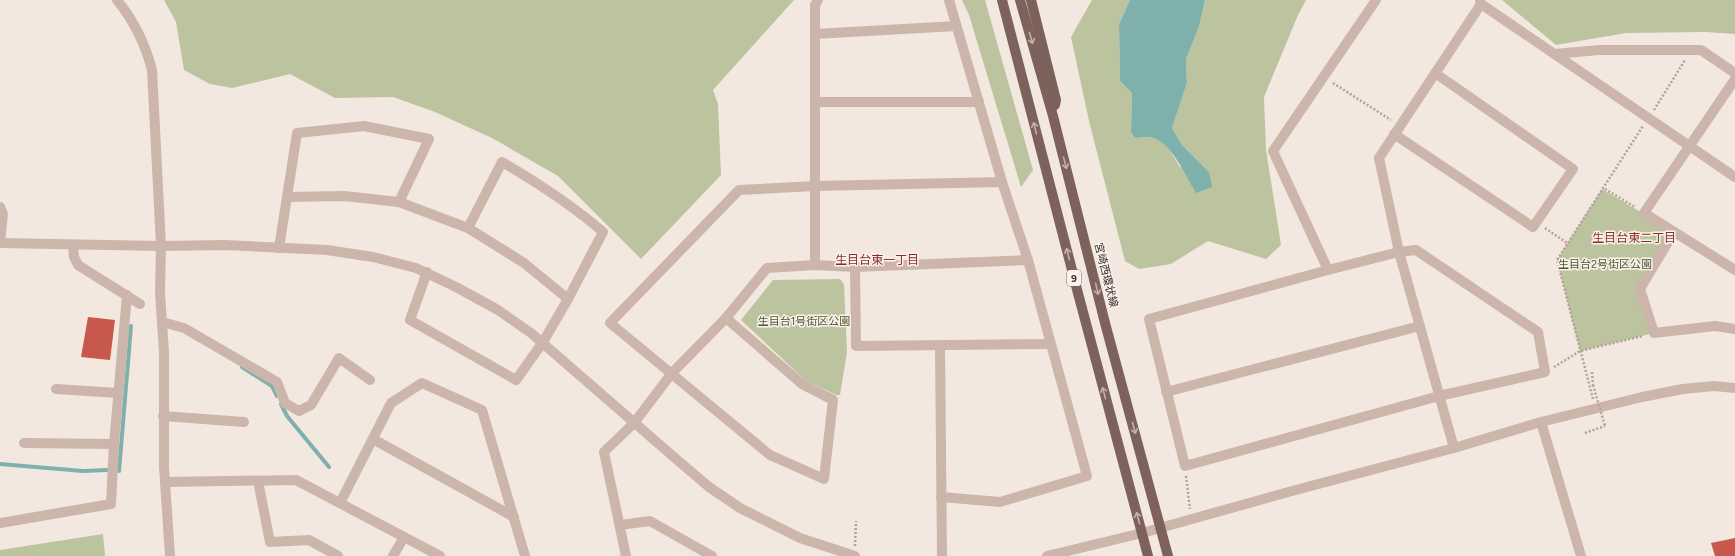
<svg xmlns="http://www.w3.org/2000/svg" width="1735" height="556" viewBox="0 0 1735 556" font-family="Figtree,'Noto Sans JP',sans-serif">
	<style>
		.green { fill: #bcc39f }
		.water { fill: #7eb1ac }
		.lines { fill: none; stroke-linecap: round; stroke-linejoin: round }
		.stream { stroke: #7eb1ac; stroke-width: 4 }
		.building { fill: #c7584b }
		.path { stroke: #b8a095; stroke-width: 2.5; stroke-dasharray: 2 2; stroke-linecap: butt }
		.minor { stroke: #ccb6ab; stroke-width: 10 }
		.tertiary { stroke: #ccb6ab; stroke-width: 10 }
		.primary { stroke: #7c625b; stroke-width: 10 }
		.path-bridge { stroke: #b8a095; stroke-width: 2.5; stroke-dasharray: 2 2; stroke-linecap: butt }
		.oneway { stroke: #c2b1ab }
		.labels { text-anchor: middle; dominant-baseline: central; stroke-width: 3; stroke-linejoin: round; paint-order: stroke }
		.shield { fill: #fbf2ed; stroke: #746864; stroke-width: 1 }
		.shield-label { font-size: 10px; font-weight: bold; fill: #3a2d2a }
		.park-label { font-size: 11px; fill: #4e582e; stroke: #fbf2ed }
		.street-label { font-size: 11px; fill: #3a2d2a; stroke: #fbf2ed }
		.neighbourhood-label { font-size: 12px; fill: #8a2e22; stroke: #fbf2ed }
	</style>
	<rect width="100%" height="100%" fill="#f3e8e0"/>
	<g class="green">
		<polygon points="164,0 794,0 713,90 718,104 721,175 641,259 558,176 492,138 435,112 393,97 335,98 290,74 232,88 210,84 184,70 176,22"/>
		<polygon points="962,0 985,0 1033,170 1021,187 969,15"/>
		<path d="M1092,0h38l-11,24 1,57 12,12 -1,39 4,6c6,0 12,-1 17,-1 13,2 22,20 28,30l29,5 -27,-27 -10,-17 15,-45 -1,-24 13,-32 6,-27h101l-8,15 -34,82 2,53 15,95 -15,14 -58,-18 -37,23 -32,5 -14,-8 -36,-140 -18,-84z"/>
		<polygon points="1502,0 1735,0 1735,34 1706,32 1626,33 1556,45"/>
		<polygon points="1602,189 1674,232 1640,289 1654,333 1580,351 1557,260"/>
		<polygon points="840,279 844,284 847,352 840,395 836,395 805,380 741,320 773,280"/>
		<polygon points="103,534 105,556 0,556 0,550"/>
	</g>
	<path class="water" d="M1130,0h75l-6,27 -13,32 1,24 -15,45 10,17 27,27 3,15 -16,6c-9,-15 -24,-49 -42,-55 -5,-2 -13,0 -19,0l-4,-6 1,-39 -12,-12 -1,-57z"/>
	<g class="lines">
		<g class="stream">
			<polyline points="242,367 272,386 277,396"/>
			<polyline points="281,404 287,416 329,467"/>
			<polyline points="0,464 83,471 107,470"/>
			<polyline points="119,471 131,326"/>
		</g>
	</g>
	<g class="building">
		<polygon points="88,317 115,320 110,360 81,357"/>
		<polygon points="1735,538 1735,556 1715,556 1711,543"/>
	</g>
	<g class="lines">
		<g class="path">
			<polyline points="1333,83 1391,120"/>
			<polyline points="1654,110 1685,60"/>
			<polyline points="1605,189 1635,207"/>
			<polyline points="1545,228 1567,243"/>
			<polyline points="1554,367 1580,351 1643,336"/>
			<polyline points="1592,372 1593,385"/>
			<polyline points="1593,399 1557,260 1643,126"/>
			<polyline points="1585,433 1605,426"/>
			<polyline points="1186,476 1190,509"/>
			<polyline points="855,546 856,521"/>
		</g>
		<g class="minor">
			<polyline points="1480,0 1481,4 1735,177"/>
			<polyline points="815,34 956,26"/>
			<polyline points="1555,54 1599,50 1701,50 1735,73"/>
			<polyline points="1735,79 1644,213 1735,270"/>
			<polyline points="815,102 979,102"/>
			<polyline points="1394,134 1533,227 1573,169 1435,73"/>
			<polyline points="287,197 344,196 399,202 468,228 524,263 568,299"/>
			<polyline points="0,207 3,214 0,243"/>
			<polyline points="1674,232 1640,289 1654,333 1715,326 1735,329"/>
			<polyline points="73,245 74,257 78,265 140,304"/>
			<polyline points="279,248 297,133 364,126 429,139 399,202"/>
			<polygon points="1416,250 1538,332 1545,372 1439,396 1185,466 1149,319 1328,270 1399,252"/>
			<polyline points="815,265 815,5 818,0"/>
			<polyline points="855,267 856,346 1050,344"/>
			<polyline points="1328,270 1273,151 1376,0"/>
			<path d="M427,272l-17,48 106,60 27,-38 25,-43 35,-67c-31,-27 -65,-49 -101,-70l-34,66"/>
			<polyline points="726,318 802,384 833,400 824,479 770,455 610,323 739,190 815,186 1002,182"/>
			<polyline points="162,322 184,328 277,382 285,403 299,411 311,405 339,358 370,380"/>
			<polyline points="940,346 942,556"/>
			<polyline points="56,389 118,393"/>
			<polyline points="1166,392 1420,326"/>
			<polyline points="163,416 244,422"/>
			<polyline points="1541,422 1581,556"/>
			<polyline points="373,439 514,517"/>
			<polyline points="24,443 114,444"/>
			<polyline points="1454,448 1399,252 1379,158 1481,4"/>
			<polyline points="258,481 270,542 309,540 338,556"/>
			<polyline points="165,482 296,480 440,556"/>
			<polyline points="941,497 1000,502 1087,476 1028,260 1002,182 949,0"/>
			<polyline points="340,503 391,403 422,383 482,410 525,556"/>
			<polyline points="0,523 111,504 114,444 127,295"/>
			<polyline points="620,525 650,521 712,556"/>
			<polyline points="393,556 404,537"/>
			<polyline points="626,556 604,452 634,423 672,373 726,318 767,268 815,265 855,267 1028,260"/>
		</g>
		<g class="tertiary">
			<path d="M117,0c18,22 28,43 35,70l9,176 -1,47 4,59v115l6,89"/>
			<polyline points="0,243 161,246 225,245 327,250 373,257 416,268 456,287 498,310 531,333 675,458 709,487 740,508 800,538 855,556"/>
			<polyline points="1047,556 1142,533 1292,491 1454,448 1541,422 1642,397 1683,389 1714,386 1735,388"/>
		</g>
		<g class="primary">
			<polyline points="1002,0 1079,297 1148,556"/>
			<polyline points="1020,0 1053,116 1105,323 1168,556"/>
			<polyline points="1031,0 1056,100 1055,105"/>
		</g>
		<polyline class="path-bridge" points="1593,385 1605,426"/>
	</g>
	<defs><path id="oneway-shaft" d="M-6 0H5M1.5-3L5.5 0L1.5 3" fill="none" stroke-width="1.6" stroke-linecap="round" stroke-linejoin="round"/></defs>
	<g class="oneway">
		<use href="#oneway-shaft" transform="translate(1031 38) rotate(74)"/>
		<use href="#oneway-shaft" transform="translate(1035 128) rotate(-104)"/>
		<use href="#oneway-shaft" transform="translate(1065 163) rotate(76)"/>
		<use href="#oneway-shaft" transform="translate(1068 254) rotate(-104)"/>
		<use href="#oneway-shaft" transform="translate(1097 289) rotate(76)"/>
		<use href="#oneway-shaft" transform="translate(1104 393) rotate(-105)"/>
		<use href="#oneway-shaft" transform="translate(1134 428) rotate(75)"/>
		<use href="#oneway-shaft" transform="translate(1138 518) rotate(-105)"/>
	</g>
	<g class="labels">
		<rect class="shield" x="1067" y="270" width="14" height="16" rx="3"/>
		<g class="shield-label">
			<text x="1074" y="278">9</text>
		</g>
		<g class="park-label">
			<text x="1605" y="264">生目台2号街区公園</text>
			<text x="804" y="321">生目台1号街区公園</text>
		</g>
		<g class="street-label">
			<text transform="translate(1106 275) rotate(76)">宮崎西環状線</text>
		</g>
		<g class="neighbourhood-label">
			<text x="1634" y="238">生目台東二丁目</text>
			<text x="877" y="260">生目台東一丁目</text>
		</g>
	</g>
</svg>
